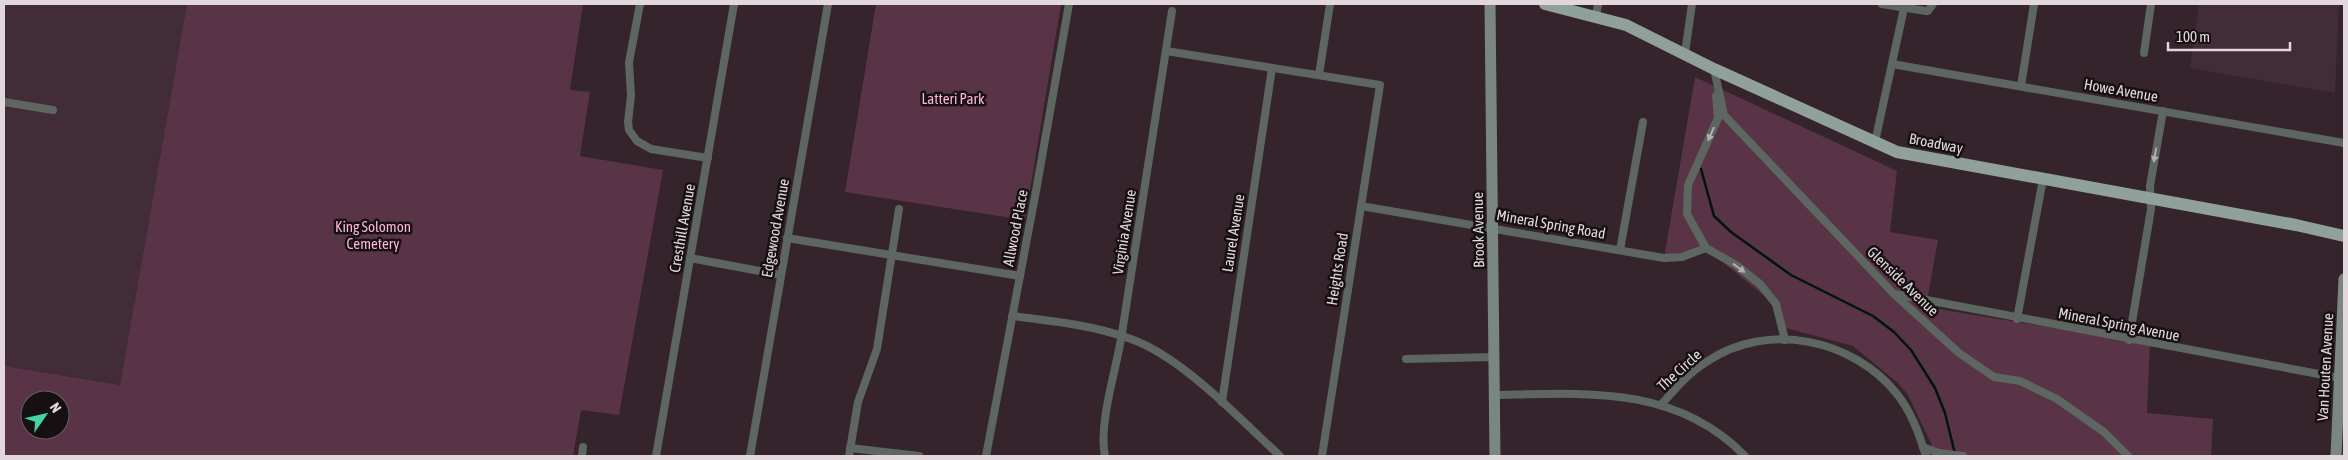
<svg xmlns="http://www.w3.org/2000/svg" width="2348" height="460" viewBox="0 0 2348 460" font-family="'Asap Condensed',sans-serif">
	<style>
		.built { fill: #422c37 }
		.green { fill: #593346; fill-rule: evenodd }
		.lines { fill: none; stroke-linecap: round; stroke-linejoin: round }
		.stream { stroke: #00160c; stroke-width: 2.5 }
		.minor { stroke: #5d6661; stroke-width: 8 }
		.secondary { stroke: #798780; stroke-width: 11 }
		.primary { stroke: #8fa198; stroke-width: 12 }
		.oneway { fill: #b3afb1 }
		.labels { text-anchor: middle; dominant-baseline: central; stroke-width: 5; stroke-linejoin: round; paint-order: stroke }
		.street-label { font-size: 15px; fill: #e2d7dc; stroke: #171013 }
		.park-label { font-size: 15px; fill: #fcb5d7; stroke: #171013 }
	</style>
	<rect width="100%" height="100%" fill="#35242c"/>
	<g class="built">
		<polygon points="4,4 187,4 120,385 4,366"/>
		<polygon points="2199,4 2339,4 2335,93 2190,68"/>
	</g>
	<g class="green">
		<path d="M187,4h396l-13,86 20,2 -10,64 83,14 -44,245 -38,-5 -8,46h-569v-90l116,19zM30,400h30v30h-30z"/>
		<polygon points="876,4 1061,4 1025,220 845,192"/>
		<polygon points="1695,77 1897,171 1890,232 1938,240 1926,307 2150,344 2147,413 2213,419 2211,456 1937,456 1908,395 1898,383 1853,346 1786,328 1772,302 1704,247 1664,258"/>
	</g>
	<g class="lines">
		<polyline class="stream" points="1701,169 1714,216 1731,232 1791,275 1873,316 1894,332 1911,350 1935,388 1945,413 1955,454"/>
		<g class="minor">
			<polyline points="640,4 629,62 631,96 628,122 629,130 637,141 651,149 708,158"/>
			<polyline points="1882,4 1926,11 1928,11 1933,4"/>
			<polyline points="1596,16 1598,4"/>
			<polyline points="1166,51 1380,85 1322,456"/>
			<polyline points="1685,53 1692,4"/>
			<polyline points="2144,53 2151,4"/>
			<polyline points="1892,64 2344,143"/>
			<polyline points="1714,69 1724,115 1894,294 1959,353 1994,377 2020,381 2057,399 2104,432 2128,456"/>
			<polyline points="1319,75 1330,4"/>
			<polyline points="2021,86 2034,4"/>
			<polyline points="1716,96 1718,118 1688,185 1687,214 1706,248 1736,265 1760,284 1776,304 1785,340"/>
			<polyline points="4,102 53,110"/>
			<polyline points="1875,142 1904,8"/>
			<polyline points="1361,206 1664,258 1682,257 1706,248"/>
			<polyline points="787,238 1020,276"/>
			<polyline points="1620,250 1643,122"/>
			<polyline points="690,258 781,275"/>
			<polyline points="1895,294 2340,378"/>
			<path d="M1012,316c41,5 81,9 119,23 51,18 109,80 149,117"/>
			<polyline points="2017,319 2043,179"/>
			<polyline points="2129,340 2151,209 2150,186 2163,111"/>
			<polyline points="1406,359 1494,357"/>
			<path d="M1495,395c90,-2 181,-10 250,61"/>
			<polyline points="1222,402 1272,68"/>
			<path d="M1661,405c14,-16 28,-33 47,-44 60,-40 145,-22 189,33 15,19 22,40 29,62"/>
			<polyline points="1923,447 1939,453 1963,456"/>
			<polyline points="850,448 919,456"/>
			<polyline points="582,456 583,447"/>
			<polyline points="656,456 734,4"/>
			<polyline points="750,456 828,4"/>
			<polyline points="849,456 858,402 877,349 899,209"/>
			<polyline points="986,456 1036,191 1069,4"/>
			<path d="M1105,456c-7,-33 12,-88 17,-123 17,-107 33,-215 50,-322"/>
		</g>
		<g class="secondary">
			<polyline points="1490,4 1495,456"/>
			<polyline points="2336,456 2344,279"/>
		</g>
		<polyline class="primary" points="1545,4 1626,25 1714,69 1897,152 2296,225 2344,236"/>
	</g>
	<defs><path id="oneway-solid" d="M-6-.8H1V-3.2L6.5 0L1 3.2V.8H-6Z" transform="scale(1.25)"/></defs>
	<g class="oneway">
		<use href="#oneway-solid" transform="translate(1711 134) rotate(114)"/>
		<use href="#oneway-solid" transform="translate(2155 155) rotate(100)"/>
		<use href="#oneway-solid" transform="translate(1739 268) rotate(36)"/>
	</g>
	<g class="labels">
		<g class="street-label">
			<text transform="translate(2121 90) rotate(10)">Howe Avenue</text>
			<text transform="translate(1936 143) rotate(11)">Broadway</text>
			<text transform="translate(1551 224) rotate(10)">Mineral Spring Road</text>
			<text transform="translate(682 228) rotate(-80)">Cresthill Avenue</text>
			<text transform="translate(775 228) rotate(-80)">Edgewood Avenue</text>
			<text transform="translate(1015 228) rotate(-79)">Allwood Place</text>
			<text transform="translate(1478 230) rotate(-91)">Brook Avenue</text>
			<text transform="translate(1124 232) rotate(-81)">Virginia Avenue</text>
			<text transform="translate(1233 233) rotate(-81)">Laurel Avenue</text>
			<text transform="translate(1337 269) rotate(-81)">Heights Road</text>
			<text transform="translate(1903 281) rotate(44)">Glenside Avenue</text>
			<text transform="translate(2119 324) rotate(11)">Mineral Spring Avenue</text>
			<text transform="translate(2325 367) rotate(-87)">Van Houten Avenue</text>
			<text transform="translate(1679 370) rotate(-42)">The Circle</text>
		</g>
		<g class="park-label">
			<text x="953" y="98">Latteri Park</text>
			<text x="373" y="226">King Solomon<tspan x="373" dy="17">Cemetery</tspan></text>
		</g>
	</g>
	<rect width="2348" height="460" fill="none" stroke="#e2d7dc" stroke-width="10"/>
	<g transform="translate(45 415) rotate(56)"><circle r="24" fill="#171013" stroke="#686063"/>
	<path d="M0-4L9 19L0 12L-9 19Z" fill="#43d4a0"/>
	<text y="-8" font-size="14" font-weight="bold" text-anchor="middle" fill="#e2d7dc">N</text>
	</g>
	<path d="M2168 42v8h122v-8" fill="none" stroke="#e2d7dc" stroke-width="2.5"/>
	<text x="2176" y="42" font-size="15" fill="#e2d7dc" stroke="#171013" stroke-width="4" paint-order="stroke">100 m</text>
</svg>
